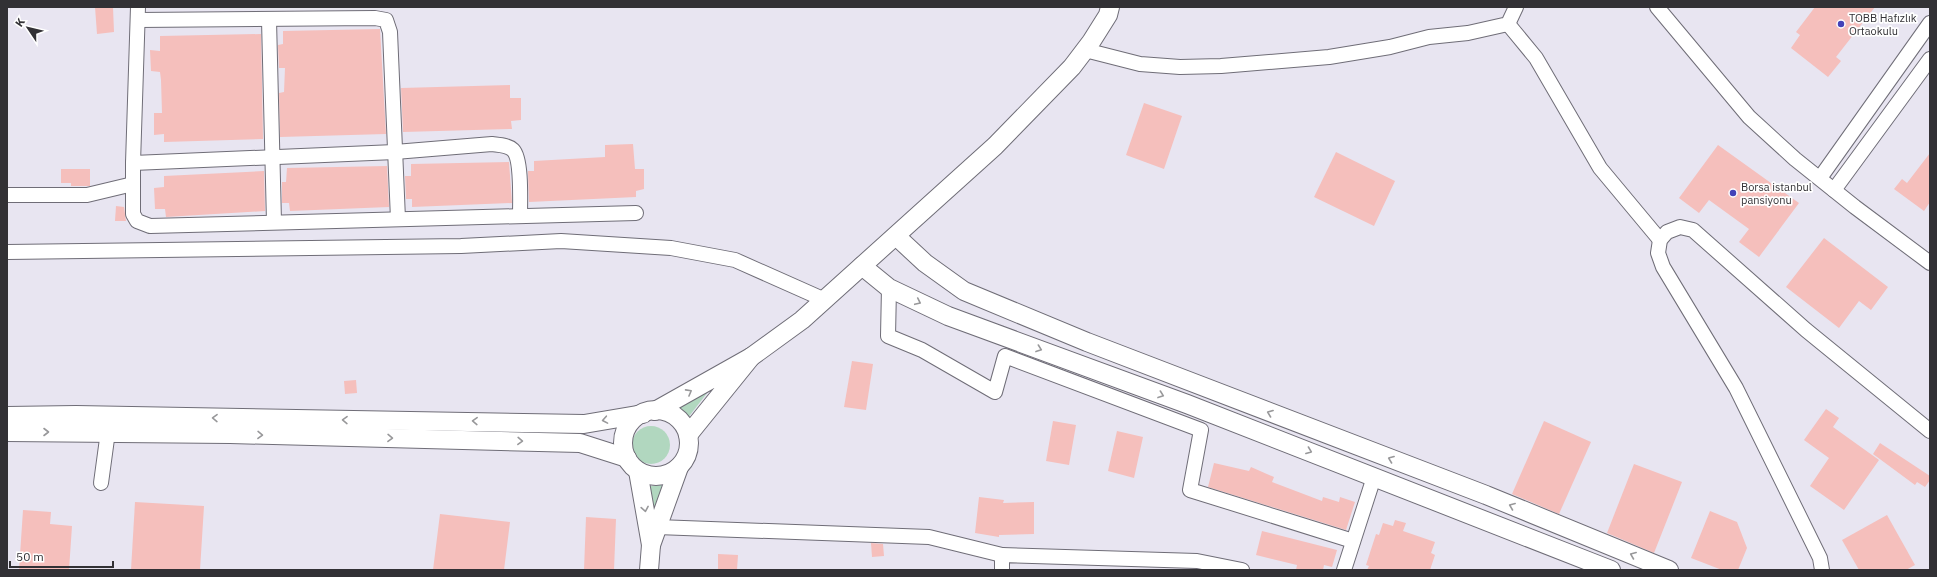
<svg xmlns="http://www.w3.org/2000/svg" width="1937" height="577" viewBox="0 0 1937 577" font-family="'IBM Plex Sans',sans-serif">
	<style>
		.green { fill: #b1d7bf }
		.building { fill: #f5bfbc }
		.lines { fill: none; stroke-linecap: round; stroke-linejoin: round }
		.minor-casing { stroke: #6f6d77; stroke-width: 16 }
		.major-casing { stroke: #6f6d77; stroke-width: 20 }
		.minor { stroke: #fff; stroke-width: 14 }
		.major { stroke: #fff; stroke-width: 18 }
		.oneway { stroke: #98989a }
		.poi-dot { fill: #4342b8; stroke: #fff; stroke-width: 1.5 }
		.labels { text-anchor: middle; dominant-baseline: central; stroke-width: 3.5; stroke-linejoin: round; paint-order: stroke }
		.poi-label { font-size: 11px; fill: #323135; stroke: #fff; text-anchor: start }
	</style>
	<rect width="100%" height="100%" fill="#e8e5f1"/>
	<g class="green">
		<polygon points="714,384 687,419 676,409"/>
		<circle cx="651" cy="445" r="19"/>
		<polygon points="662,485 656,517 650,486"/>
	</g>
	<g class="building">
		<polygon points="95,7 113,7 114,32 97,34"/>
		<polygon points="1815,7 1875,7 1836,57 1841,61 1828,77 1791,48 1800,35 1796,32"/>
		<polygon points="380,29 386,134 280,137 279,93 284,92 285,68 279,68 278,45 283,44 283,31"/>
		<polygon points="261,34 263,139 164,142 164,134 154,135 154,113 162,113 161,80 160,72 151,71 150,50 160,51 160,36"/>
		<polygon points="510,85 510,98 521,98 521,120 511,121 512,129 403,132 401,88"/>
		<polygon points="1144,103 1182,116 1164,169 1126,155"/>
		<polygon points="633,144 635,169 644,169 644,189 636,191 636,197 529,202 528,171 534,171 534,161 605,157 605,145"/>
		<polygon points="1718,145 1799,203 1759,257 1739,242 1749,229 1709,200 1699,213 1679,198"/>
		<polygon points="1336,152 1395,181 1374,226 1314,197"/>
		<polygon points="1930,153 1930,202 1924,211 1894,189 1902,179 1907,183"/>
		<polygon points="509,162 512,203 412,207 412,199 406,199 405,176 411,176 411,164"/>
		<polygon points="387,166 389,207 290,211 289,203 282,203 282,182 286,182 287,168"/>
		<polygon points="61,169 90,169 90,186 71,186 71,183 61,183"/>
		<polygon points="264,171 265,211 166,217 165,209 155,209 154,188 164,187 164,176"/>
		<polygon points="116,206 124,207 126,221 115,221"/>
		<polygon points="1824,238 1888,287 1871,310 1859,301 1839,328 1786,287"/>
		<polygon points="852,361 873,364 866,410 844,407"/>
		<polygon points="356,380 357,393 345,394 344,381"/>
		<polygon points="1826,409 1839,418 1833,427 1879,460 1844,510 1810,486 1829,458 1804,440"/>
		<polygon points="1053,421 1076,425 1069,465 1046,461"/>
		<polygon points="1544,421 1591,442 1559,514 1512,494"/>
		<polygon points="1117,431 1143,437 1134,478 1108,471"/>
		<polygon points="1880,443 1930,476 1930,480 1925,487 1917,482 1915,485 1873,454"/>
		<polygon points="1214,463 1249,471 1251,467 1274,477 1272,482 1322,501 1323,497 1339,502 1340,497 1355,502 1346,530 1208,487"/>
		<polygon points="1634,464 1682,482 1654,553 1607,533"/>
		<polygon points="979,497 1004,500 1003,503 1034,502 1034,534 999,535 999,537 975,533"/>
		<polygon points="135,502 204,506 200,570 131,570"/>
		<polygon points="23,510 51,512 50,524 72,526 69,570 19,570"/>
		<polygon points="1710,511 1737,522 1747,548 1738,570 1722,570 1691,558"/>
		<polygon points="440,514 510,522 504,570 433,570"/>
		<polygon points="1887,515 1915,565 1906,570 1859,570 1842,540"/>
		<polygon points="586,517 616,519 614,570 584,570"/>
		<polygon points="1395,520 1406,523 1403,531 1435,542 1431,553 1435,555 1430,570 1367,570 1369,566 1366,565 1376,534 1379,535 1383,523 1393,526"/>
		<polygon points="1262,531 1337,550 1332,567 1324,565 1323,570 1296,570 1297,565 1256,555"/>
		<polygon points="871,543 883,544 884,556 872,557"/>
		<polygon points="718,554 738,555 737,570 718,570"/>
	</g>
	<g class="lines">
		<g class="minor-casing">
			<g id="minor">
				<polyline points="138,7 133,163 133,214 137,221 150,226 636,213"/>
				<polyline points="1657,7 1749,117 1795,159 1855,207 1930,263"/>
				<polyline points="138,20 375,18 386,20 390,32 398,219"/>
				<polyline points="269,20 274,222"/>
				<polyline points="1508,24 1536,58 1600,168 1660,240"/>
				<polyline points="1085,50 1140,64 1180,67 1221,66 1329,57 1390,47 1429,37 1468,33 1508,24 1516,7"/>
				<path d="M133,163l262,-11 97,-8c8,1 16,1 21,6 9,9 7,52 7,66"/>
				<polyline points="1820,178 1930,23"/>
				<polyline points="1834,190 1930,59"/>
				<polyline points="7,195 87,195 133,184"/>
				<polyline points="7,252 461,246 561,241 671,248 735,260 825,300"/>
				<polyline points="889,288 888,336 922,350 995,392 1005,356 1201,430 1190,490 1353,541"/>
				<polyline points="101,483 109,424"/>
				<polyline points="657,527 929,537 1002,555"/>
				<polyline points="1002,570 1002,555 1197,561 1242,570"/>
				<polyline points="1344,570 1374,477"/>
				<polyline points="1822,570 1820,558 1736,388 1663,267 1658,253 1660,240 1667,232 1680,227 1693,230 1806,330 1930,431"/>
			</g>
		</g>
		<g class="major-casing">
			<g id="major">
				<polyline points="896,236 925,263 964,291 1087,342 1486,495 1669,570"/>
				<polyline points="862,266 889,288 948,316 1187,404 1611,570"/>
				<polyline points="751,357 802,320 995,146 1072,67 1091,42 1108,15 1110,7"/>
				<circle cx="656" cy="443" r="33"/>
				<polyline points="655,411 751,357 688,435"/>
				<polyline points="7,416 76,415 584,424 643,414"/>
				<polyline points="7,432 230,434 580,443 627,458"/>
				<polyline points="638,471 651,545 679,467"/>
				<polyline points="649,570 651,545"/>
			</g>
		</g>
		<use href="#minor" class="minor"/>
		<use href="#major" class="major"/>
	</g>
	<defs><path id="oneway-chevron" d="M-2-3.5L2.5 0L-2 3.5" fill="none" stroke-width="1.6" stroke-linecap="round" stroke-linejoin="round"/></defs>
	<g class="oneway">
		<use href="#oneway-chevron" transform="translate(918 302) rotate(25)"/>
		<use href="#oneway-chevron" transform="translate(1039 349) rotate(20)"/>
		<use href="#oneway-chevron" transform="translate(689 392) rotate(-29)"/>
		<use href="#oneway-chevron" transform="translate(1161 395) rotate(20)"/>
		<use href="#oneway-chevron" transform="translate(1270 413) rotate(-159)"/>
		<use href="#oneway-chevron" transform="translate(215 418) rotate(-179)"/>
		<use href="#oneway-chevron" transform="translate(345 420) rotate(-179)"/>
		<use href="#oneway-chevron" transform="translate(605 420) rotate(170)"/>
		<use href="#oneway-chevron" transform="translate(475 421) rotate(-178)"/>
		<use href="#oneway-chevron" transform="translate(46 432)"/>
		<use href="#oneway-chevron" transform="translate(260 435) rotate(1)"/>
		<use href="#oneway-chevron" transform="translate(390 438) rotate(1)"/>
		<use href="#oneway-chevron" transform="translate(520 441) rotate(2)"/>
		<use href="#oneway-chevron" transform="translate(1309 451) rotate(21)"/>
		<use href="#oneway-chevron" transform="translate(1391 459) rotate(-159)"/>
		<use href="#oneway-chevron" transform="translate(1512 506) rotate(-158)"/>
		<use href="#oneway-chevron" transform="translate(645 509) rotate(80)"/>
		<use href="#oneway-chevron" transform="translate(1633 555) rotate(-158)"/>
	</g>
	<g class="poi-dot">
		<circle cx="1841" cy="24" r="4"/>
		<circle cx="1733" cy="193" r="4"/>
	</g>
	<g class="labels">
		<g class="poi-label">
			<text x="1849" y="18">TOBB Hafızlık<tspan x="1849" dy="13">Ortaokulu</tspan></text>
			<text x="1741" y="187">Borsa istanbul<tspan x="1741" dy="13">pansiyonu</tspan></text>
		</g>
	</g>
	<rect width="1937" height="577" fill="none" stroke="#323135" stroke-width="16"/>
	<g transform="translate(28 28) rotate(305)" stroke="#ffffff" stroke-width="3" paint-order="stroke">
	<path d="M0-3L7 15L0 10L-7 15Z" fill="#323135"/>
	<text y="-6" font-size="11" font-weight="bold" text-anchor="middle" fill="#323135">K</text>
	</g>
	<path d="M10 561v6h103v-6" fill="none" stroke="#323135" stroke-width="2"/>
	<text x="16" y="561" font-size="12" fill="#323135" stroke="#ffffff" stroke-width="3" paint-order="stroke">50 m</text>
</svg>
